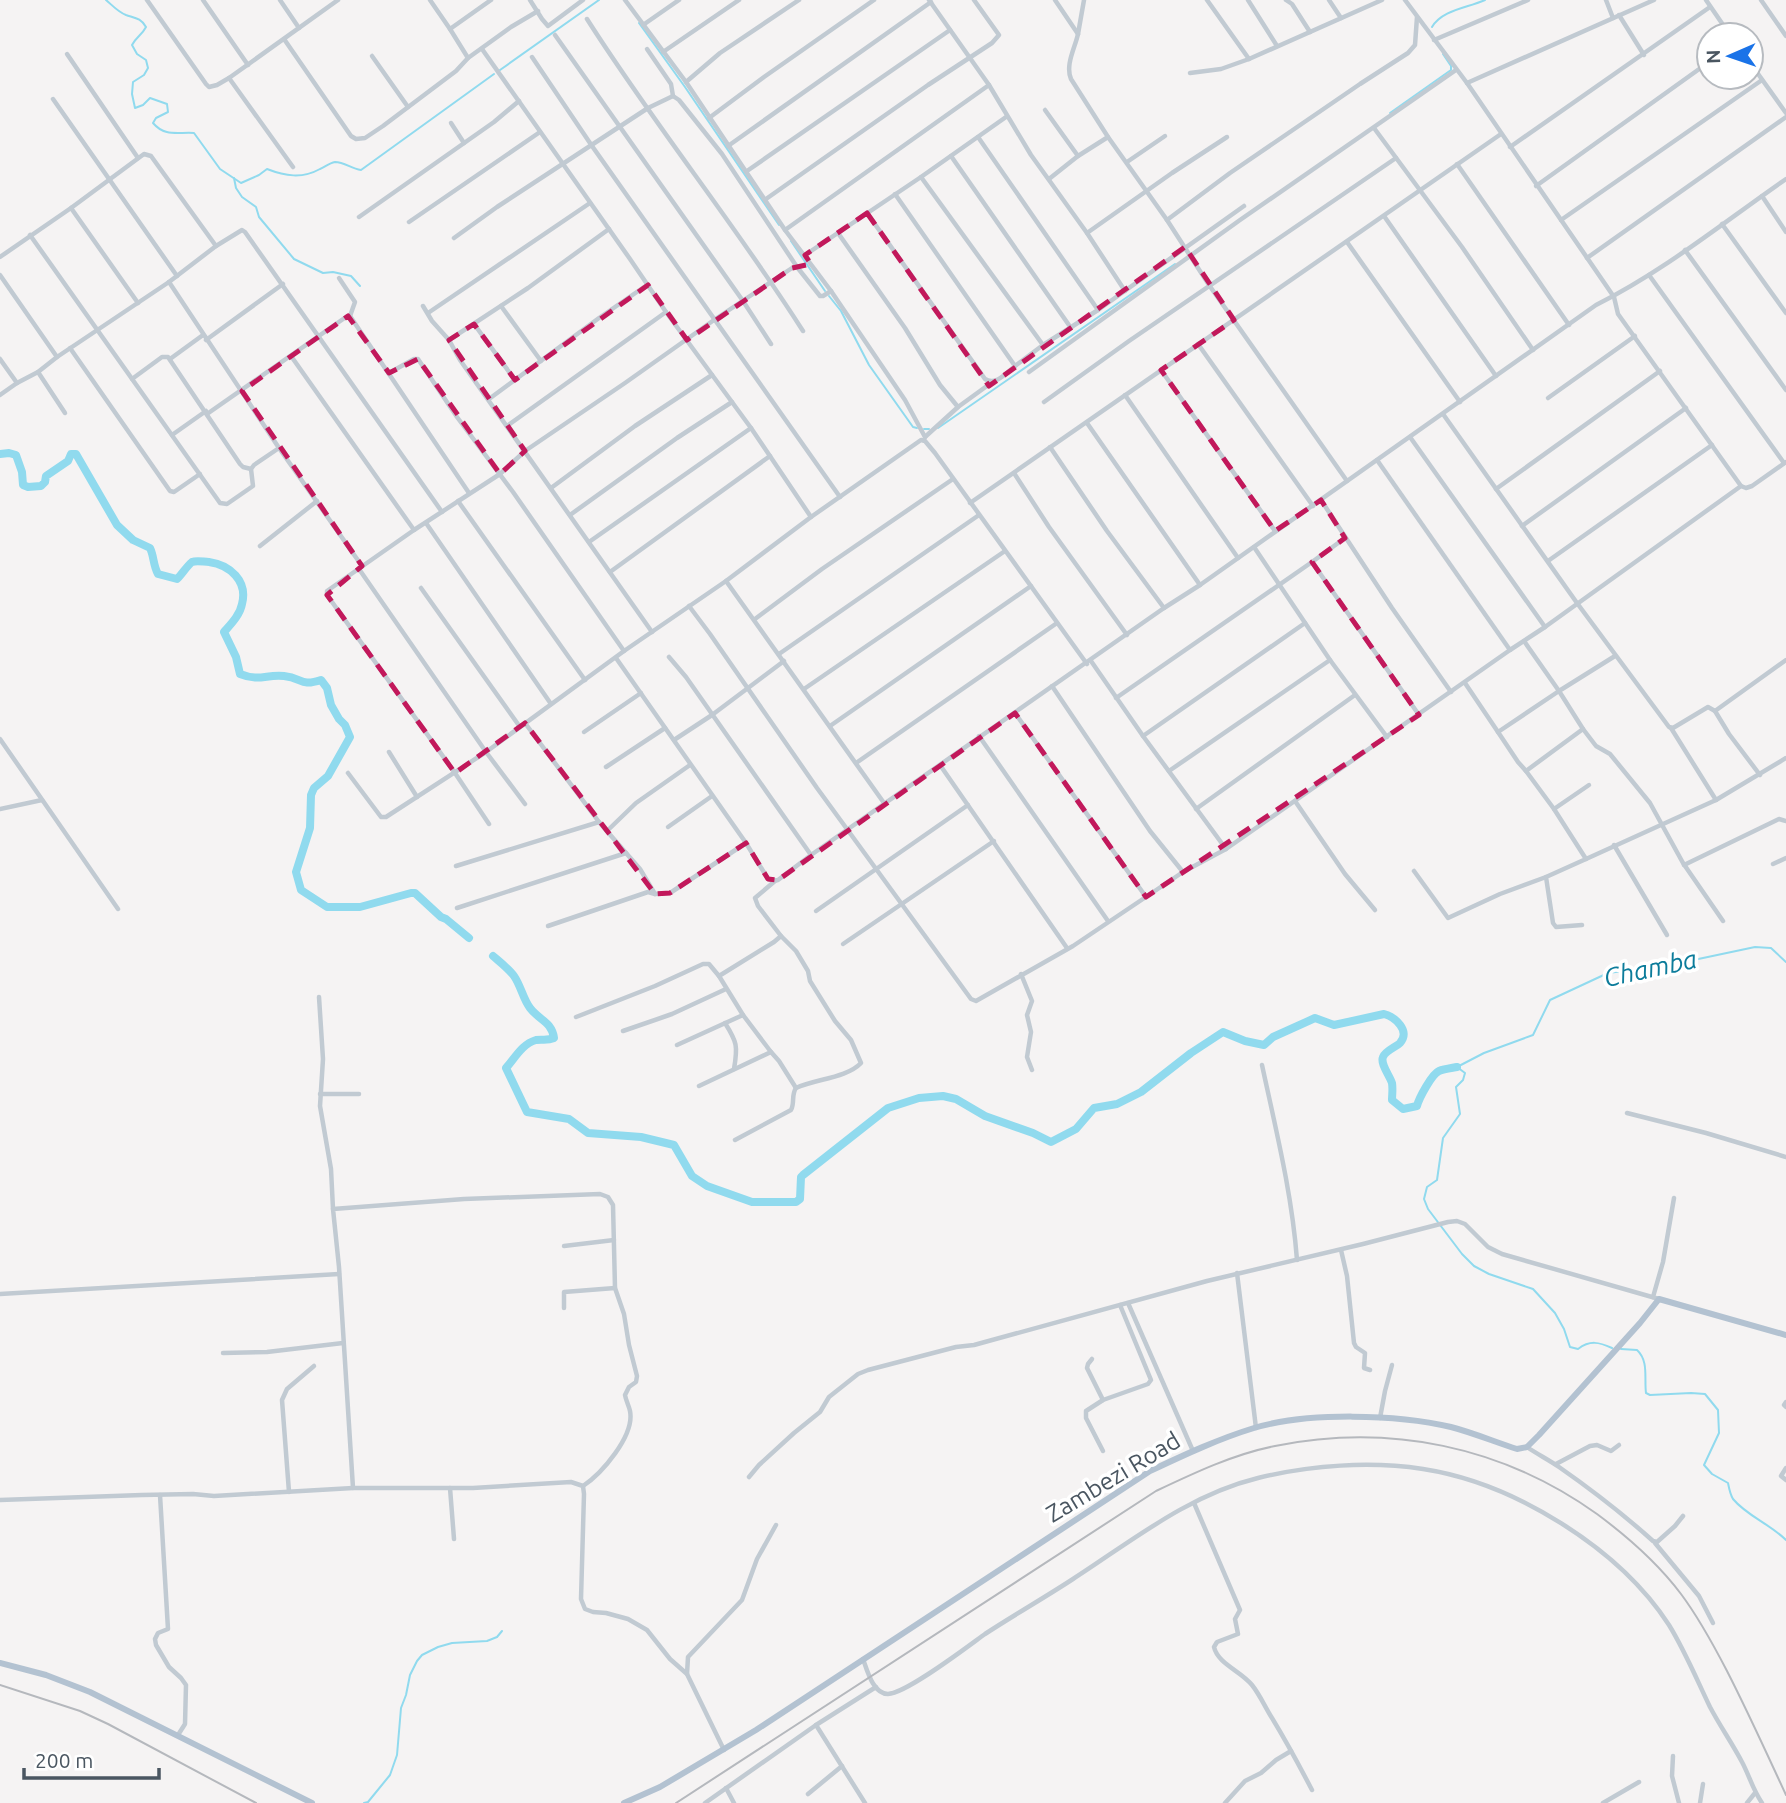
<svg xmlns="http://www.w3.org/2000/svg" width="1786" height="1803" viewBox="0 0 1786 1803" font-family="Ubuntu,sans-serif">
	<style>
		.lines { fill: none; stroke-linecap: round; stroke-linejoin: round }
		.stream { stroke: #90daee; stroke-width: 2 }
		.river { stroke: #90daee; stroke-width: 8 }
		.minor { stroke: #c1cad2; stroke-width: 4.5 }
		.major { stroke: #b3c2d1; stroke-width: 6 }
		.rail { stroke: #b5b8bd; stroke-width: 2 }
		.marked { fill: none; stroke: #c2185b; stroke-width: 5; stroke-dasharray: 14 9; stroke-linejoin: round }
		.labels { text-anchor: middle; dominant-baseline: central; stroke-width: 7; stroke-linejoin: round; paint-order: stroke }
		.street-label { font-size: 24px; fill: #4a5661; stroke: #fff }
		.water-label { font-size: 26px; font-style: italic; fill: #0c7c9b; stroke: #fff }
	</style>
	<rect width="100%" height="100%" fill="#f5f3f3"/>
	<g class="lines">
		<g class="stream">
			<path d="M106,0c6,5 12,12 20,15 9,3 15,3 20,12 -4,8 -10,10 -14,18l5,9 9,6 2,8 -4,7 -11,7 -1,12 3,14 8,-3 7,-7 17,6 1,8 -12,6 -3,5c12,14 24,9 41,10l26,36 21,14 18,-8 8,-6c18,7 35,10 53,0 5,-2 9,-6 15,-7 10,0 16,7 26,8l133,-96"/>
			<polyline points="639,23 685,87 779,225"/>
			<path d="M1432,27c10,-17 35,-19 53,-27"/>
			<polyline points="500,70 599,0"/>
			<polyline points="1390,113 1451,70 1451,66 1443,54"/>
			<polyline points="234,178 236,188 242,197 256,207 259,217 294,259 323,273 333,272 351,276 360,286"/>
			<polyline points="791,241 825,291"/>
			<polyline points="829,296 841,311 869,365 913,427 917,428"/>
			<polyline points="938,428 1175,264"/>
			<polyline points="924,429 929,429"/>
			<path d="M1612,1348c-13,-6 -22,-8 -34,1l-8,-2 -6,-18 -9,-16 -22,-24 -44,-15 -15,-8 -12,-12 -34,-45 -4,-10 3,-12 10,-7 6,-42 17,-24 -4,-27 7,-7 2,-7 -8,-6 27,-14 49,-18 17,-35 58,-27 62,-8 85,-18 16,1 15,14"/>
			<path d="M1621,1349l16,1c12,11 7,28 9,43l4,2 41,-2 14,1 13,16 1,23 -15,32 8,9 16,9c1,5 2,11 5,16 14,17 37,25 53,41"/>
			<polyline points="364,1803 368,1802 390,1775 397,1755 401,1708 406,1695 410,1675 417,1661 422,1655 438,1647 452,1643 487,1641 497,1637 502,1631"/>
		</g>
		<g class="river">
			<path d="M0,454l9,-1 7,2 6,17 1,13 5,2 13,-1 4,-4 1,-6 22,-15 3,-7h5l41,71 16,15 17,8c4,8 3,17 8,26l19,5c5,-5 10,-13 15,-17 5,-2 12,0 17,0 21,3 39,19 33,42 -2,11 -11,20 -18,28l12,25 4,17c20,8 26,0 44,2 19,2 16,11 37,4l6,8 4,17 8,14 6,6 5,12 -22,39 -14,12 -3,7 -1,33 -14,44 5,18 26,17h33l51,-14h4l26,24 5,2 23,19"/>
			<path d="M493,956c7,6 16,13 21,20 7,10 9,23 16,32 9,12 22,14 24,30 -7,3 -11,1 -18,2 -14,4 -21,18 -30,28l21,44 42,7 19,14 53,4 33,8 18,31 15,10 45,16h44l4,-3 1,-22 2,-2 85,-67 31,-10 24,-2 13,3 29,17 48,17 18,9 25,-13 18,-21 23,-4 24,-12 50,-39 32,-21 22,9 19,4 9,-8 42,-19 19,7 50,-11c11,3 27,17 16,29 -4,4 -15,8 -17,14 -3,7 7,19 9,26 1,6 0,12 0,17l11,9 14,-3c2,-8 15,-32 22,-35 5,-2 13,-3 18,-4"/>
		</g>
		<g class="minor">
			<polyline points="147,0 206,84 209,87 217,85 229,78 338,0"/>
			<polyline points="203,0 248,65"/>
			<polyline points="280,0 299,28"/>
			<polyline points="430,0 450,29 468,58 511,27 538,11"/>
			<polyline points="530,0 542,19 548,26 583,0"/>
			<polyline points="625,0 686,82 785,230 831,291 905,400 925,437"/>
			<polyline points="929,0 989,85 1031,155 1087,233 1125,291"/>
			<polyline points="1055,0 1078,34"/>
			<path d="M1084,0c-2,11 -4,23 -6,34 -3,14 -13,31 -7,45l37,58 59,83 42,65 138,196"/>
			<polyline points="1207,0 1249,59"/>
			<polyline points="1248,0 1277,46"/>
			<polyline points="1286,0 1292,4 1310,32"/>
			<polyline points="1329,0 1341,18"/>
			<polyline points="1405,0 1467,83 1614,297 1618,314 1741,486"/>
			<polyline points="1606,0 1613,18"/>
			<polyline points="1706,0 1730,35"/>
			<polyline points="1761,0 1786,36"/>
			<polyline points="1619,15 1644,55"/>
			<path d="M587,19c68,107 148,205 216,312"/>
			<polyline points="643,25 679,0"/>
			<polyline points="450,29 491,0"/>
			<polyline points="555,35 743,301 771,344"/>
			<polyline points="284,39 351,136 356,139 365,138 383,126 456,71 468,58"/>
			<polyline points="1434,40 1528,0"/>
			<polyline points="482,49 630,259 666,312 751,428 811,517"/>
			<polyline points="647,49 671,84 673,96"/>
			<polyline points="663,52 739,0"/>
			<polyline points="67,54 138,158"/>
			<polyline points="372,56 408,107"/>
			<polyline points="532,57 592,146 840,497"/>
			<polyline points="1751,64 1786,113"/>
			<polyline points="1190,73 1221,69 1249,59 1382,0"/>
			<polyline points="229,78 293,167"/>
			<polyline points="686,82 720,53 799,0"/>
			<polyline points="1467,83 1654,0"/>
			<polyline points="53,99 177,276"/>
			<polyline points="1045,110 1078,156"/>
			<polyline points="709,118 764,77 874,0"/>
			<polyline points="451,123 464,143"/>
			<polyline points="1374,128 1462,247 1533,350"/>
			<polyline points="978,137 1098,310"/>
			<polyline points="728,146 931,2"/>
			<polyline points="1510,147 1710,7"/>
			<polyline points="951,156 1071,328"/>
			<polyline points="1127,162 1165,136"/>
			<polyline points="1457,164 1569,325"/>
			<polyline points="747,171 950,30"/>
			<polyline points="921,177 1006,117"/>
			<polyline points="1049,179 1078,156 1108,137"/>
			<polyline points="1536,186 1709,62"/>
			<polyline points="895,194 1015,366 1043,345 1098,310 1244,206"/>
			<polyline points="1762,196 1786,232"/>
			<polyline points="766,199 928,85 992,43 999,35 974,0"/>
			<polyline points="71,208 138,303"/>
			<path d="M867,213l118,166c11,7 21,-6 30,-13"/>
			<polyline points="1384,216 1496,376"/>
			<polyline points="359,217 494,122 519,101"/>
			<polyline points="1167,220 1230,173 1360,84 1408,53 1415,45 1417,17"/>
			<polyline points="1561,220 1762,80"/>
			<polyline points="409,222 540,132"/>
			<polyline points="1722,224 1786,313"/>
			<polyline points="785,230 989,85"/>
			<polyline points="838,233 905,328 940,385 958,407"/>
			<polyline points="1087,233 1172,173 1227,137"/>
			<polyline points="30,235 220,503 227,504 253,486 251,469 254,465 279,448"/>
			<polyline points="454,238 497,207 648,108 673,96 679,100 722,154 797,267"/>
			<polyline points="1347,242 1460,402"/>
			<polyline points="1685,250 1786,390"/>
			<polyline points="805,255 921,177 1043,345"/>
			<polyline points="0,257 71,208 144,154 151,156 216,246"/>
			<polyline points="1587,258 1786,117"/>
			<polyline points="0,275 57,357"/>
			<polyline points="1649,275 1784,463"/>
			<polyline points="339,278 355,302 350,316"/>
			<polyline points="169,282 279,448 362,566"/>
			<polyline points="423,306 432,321 449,340 460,360 652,632"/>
			<polyline points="501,306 541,361"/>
			<polyline points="428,313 590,203"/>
			<polyline points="474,324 515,380"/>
			<polyline points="206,340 283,284"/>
			<polyline points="449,340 528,288 609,229"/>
			<polyline points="1198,344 1313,506"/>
			<polyline points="70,348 170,491 174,492 200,474"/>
			<polyline points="291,356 414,530"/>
			<polyline points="0,359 17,383"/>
			<polyline points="170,359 203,335"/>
			<polyline points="1161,370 1275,531"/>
			<polyline points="38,372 65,413"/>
			<polyline points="1029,372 1240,220 1456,70"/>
			<polyline points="389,373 414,359 418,359 457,417 513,492 624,651"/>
			<polyline points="132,379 162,357 168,357 240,464 243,467 251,469"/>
			<polyline points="0,395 17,383 38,372 57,357 169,282 216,246 242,230 245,232 442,512"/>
			<polyline points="1125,395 1238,558"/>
			<polyline points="1548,398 1635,336"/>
			<polyline points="489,399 599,318 647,285"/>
			<polyline points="1044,402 1129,341 1396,158"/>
			<polyline points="207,414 346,317 350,316 469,493"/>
			<polyline points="1443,414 1577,603 1669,727 1673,728 1708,707 1715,711 1786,660"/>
			<polyline points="1087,423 1200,585"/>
			<polyline points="507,426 666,312"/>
			<polyline points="172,435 206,411"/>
			<polyline points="925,437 958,407 991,383"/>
			<polyline points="1410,437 1545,627"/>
			<polyline points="1050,447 1107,531 1164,608"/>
			<polyline points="1377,460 1510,650"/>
			<polyline points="1014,473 1049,527 1127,635"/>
			<polyline points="551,488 635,426 712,375"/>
			<polyline points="1496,489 1660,371"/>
			<polyline points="1321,500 1392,608 1451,692"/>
			<polyline points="458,501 585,680"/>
			<polyline points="970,503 1501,134"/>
			<polyline points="570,515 677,438 732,402"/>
			<polyline points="426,523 551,704"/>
			<polyline points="1522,526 1686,408"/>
			<polyline points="1345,538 1312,562 1419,715"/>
			<polyline points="589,542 751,428"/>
			<polyline points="260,546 317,501"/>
			<polyline points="1254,547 1330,660 1387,737"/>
			<polyline points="1548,561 1712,445"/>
			<polyline points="359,569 486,752 525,804"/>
			<polyline points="610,572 770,456"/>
			<polyline points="726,581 884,803"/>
			<polyline points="421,588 520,727"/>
			<polyline points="689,606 710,634 817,788 971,999 976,1001 1073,946 1183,872 1226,849 1510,650 1545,627 1741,486 1746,488 1752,486 1786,462"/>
			<polyline points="755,619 822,569 953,479"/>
			<polyline points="779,654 979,515"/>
			<polyline points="669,657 686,677 811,855"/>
			<path d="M616,658l130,185 22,36 5,2 5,-1 33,-25 353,-247 36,-23 396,-280c68,-34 128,-83 190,-126"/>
			<polyline points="1091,661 1143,736 1226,849"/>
			<polyline points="1465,683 1498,732 1559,691 1524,641"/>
			<polyline points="1052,686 1150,831 1183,872"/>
			<polyline points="804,689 1005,551"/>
			<polyline points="1116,698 1312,562"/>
			<polyline points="1715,711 1729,734 1760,775"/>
			<polyline points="1015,713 1146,897"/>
			<polyline points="525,723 599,822 640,869 655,894"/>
			<polyline points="830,726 1031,586"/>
			<polyline points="1671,728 1716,800"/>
			<polyline points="1583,729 1596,746 1610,754 1650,803 1683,863 1723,921"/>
			<polyline points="584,732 641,693"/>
			<polyline points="1498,732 1518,762 1526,771"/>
			<polyline points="979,736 1108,921"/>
			<polyline points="1143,736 1305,623"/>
			<polyline points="0,739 118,909"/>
			<polyline points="674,740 712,715 784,661"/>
			<polyline points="389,752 417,797"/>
			<polyline points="856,763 1057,623"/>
			<polyline points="940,765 1067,948"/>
			<polyline points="606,767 665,728"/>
			<polyline points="1169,771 1330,660"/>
			<polyline points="348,773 381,817 386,817 486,752 624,651 726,581 811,517 921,440 925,441 935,453 1087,664"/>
			<polyline points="1295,801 1345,874 1375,910"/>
			<polyline points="0,809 42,800"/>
			<polyline points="1196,809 1355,695"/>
			<polyline points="1554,809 1589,785"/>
			<polyline points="489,824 455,773 327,595 327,591 414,530 500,474 525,451 625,383 714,320 792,268 797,267 820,296 823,296 831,291"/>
			<polyline points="668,827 712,796"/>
			<polyline points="607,831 636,803 690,765"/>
			<polyline points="1614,845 1667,935"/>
			<polyline points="1586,859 1716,800 1786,758"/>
			<polyline points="1773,864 1786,858"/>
			<polyline points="1684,865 1779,819 1786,821"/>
			<polyline points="456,866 599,822"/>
			<polyline points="1414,871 1448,918 1500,894 1546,877"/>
			<polyline points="457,908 626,853"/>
			<polyline points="816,911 968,805"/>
			<polyline points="1582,925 1556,927 1553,923 1546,877 1586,859 1554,809 1526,771 1583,729 1559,691 1615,656"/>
			<polyline points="548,926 648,892 655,894 670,893 746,843"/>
			<polyline points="843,944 994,841"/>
			<polyline points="1021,974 1032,1001 1027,1015 1031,1032 1027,1057 1032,1070"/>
			<polyline points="319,997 323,1059 320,1106 331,1169 333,1209"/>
			<polyline points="576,1017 655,986 703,964 709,964 719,976"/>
			<path d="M725,1023c12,19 13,23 9,46"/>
			<polyline points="623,1031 672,1014 726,989"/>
			<polyline points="677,1045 743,1015"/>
			<polyline points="771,1052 779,1061 796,1088"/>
			<path d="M1262,1065c14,65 30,129 35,195"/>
			<polyline points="699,1086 771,1052 743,1015 719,976 774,942 781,936 758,906 755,898 775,881"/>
			<polyline points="320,1094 359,1094"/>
			<polyline points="1627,1113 1706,1133 1786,1157"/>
			<path d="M735,1140l56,-30c4,-7 0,-15 5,-22 19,-9 51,-10 65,-25l-10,-23 -16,-19 -25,-40 -2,-10 -12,-20 -15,-15"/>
			<polyline points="564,1246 614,1240"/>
			<polyline points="1341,1250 1347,1276 1354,1343 1356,1347 1365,1353 1364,1368 1370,1370"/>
			<polyline points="1237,1273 1256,1428"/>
			<polyline points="0,1294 339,1274"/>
			<polyline points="1653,1297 1663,1262 1674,1198"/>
			<polyline points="1128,1303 1193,1451"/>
			<polyline points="564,1308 564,1292 615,1288"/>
			<polyline points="223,1353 267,1352 343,1343"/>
			<polyline points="1092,1359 1088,1364 1087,1368 1103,1400"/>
			<polyline points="1786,1402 1784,1405 1786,1407"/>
			<polyline points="1380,1418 1385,1391 1392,1365"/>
			<path d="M1527,1447c10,7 22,13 32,20 33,23 64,47 94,74l4,1 18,-16 8,-10"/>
			<polyline points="1103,1451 1086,1418 1086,1411 1103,1400 1148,1384 1151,1380 1120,1305"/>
			<polyline points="1556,1464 1590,1446 1597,1445 1611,1451 1619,1445"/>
			<polyline points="1786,1468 1781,1476 1786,1480"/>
			<polyline points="749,1477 759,1465 794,1433 820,1412 829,1397 858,1374 868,1370 956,1347 974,1345 1207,1281 1363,1244 1448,1222 1457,1221 1465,1224 1488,1247 1502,1254 1659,1299"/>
			<path d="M353,1488l-14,-221 -6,-58 131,-10 136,-5 8,3 5,8 2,83 9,26 5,31 8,31 -1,6 -7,5 -4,8c1,6 4,11 5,16 5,25 -29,63 -47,75"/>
			<polyline points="450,1488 454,1539"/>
			<polyline points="289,1492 282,1400 287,1389 314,1366"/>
			<polyline points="160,1495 168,1629 158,1633 155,1639 156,1645 169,1667 181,1678 186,1685 185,1724 178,1735"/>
			<polyline points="0,1500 142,1495 193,1494 214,1496 353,1488 473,1488 571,1482 583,1486 584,1494 581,1599 585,1609 593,1612 606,1613 628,1619 647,1630 670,1659 687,1674 724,1750"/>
			<path d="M1194,1503l46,107 -5,9 3,15 -21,8 -3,5c4,17 27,24 38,38 8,10 13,22 20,33 14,23 27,47 40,72"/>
			<polyline points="1655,1543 1699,1596 1713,1623"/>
			<path d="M863,1659c4,11 10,35 25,35 19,-1 79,-47 97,-60 29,-19 59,-36 88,-55 59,-38 115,-84 185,-101 53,-13 112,-17 165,-9 91,14 196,79 246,156 16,26 28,55 41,82 10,19 22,36 32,55 7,13 11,28 20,41"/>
			<polyline points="687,1674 688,1657 742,1600 757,1559 776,1525"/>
			<polyline points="816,1725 865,1803"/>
			<polyline points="1673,1756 1672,1776 1679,1803"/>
			<polyline points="726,1788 734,1803"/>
			<polyline points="808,1794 842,1766"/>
			<polyline points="705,1803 816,1725 876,1687"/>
			<polyline points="1225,1803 1245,1781 1261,1773 1276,1760 1291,1751"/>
			<polyline points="1603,1803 1639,1782"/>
			<polyline points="1700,1803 1703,1784"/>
			<polyline points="1747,1803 1755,1793"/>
		</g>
		<g class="major">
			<polyline points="0,1663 46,1675 90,1692 312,1803"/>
			<path d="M624,1803l36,-16 96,-57 394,-259c34,-16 68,-32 104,-43 54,-16 143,-14 197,-1 23,6 44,15 66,22l10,-2 12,-12 101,-112 19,-24 127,36"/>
		</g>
		<g class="rail">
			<polyline points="0,1685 80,1711 108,1724 256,1803"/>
			<path d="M676,1803l480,-312c38,-18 78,-37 119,-45 114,-23 227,0 322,68 31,23 60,48 84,80 18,24 32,50 46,77 21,41 40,83 59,124"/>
		</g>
	</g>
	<path class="marked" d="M867,213l122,173 196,-139 49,73 -73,50 114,161 46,-31 24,38 -33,24 107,153 -273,182 -131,-184 -237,167 -10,-1 -22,-36 -76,50 -15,1 -130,-171 -70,50 -128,-178 35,-29 -120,-175 106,-75 41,57 29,-14 82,115 25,-23 -76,-111 25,-16 41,56 133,-95 39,55 105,-72 19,-4 -6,-9z"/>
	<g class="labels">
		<g class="street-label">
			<text transform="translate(1113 1477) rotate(-31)">Zambezi Road</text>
		</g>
		<g class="water-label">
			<text transform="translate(1650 968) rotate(-12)">Chamba</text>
		</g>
	</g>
	<g transform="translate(1730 56) rotate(268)"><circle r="33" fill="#ffffff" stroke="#b7bbc0" stroke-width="2"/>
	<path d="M0-5L12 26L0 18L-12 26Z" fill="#1a73e8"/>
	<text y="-10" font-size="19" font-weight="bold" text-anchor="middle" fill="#4a5661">N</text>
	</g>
	<path d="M24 1768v10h135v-10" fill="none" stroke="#4a5661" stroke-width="3.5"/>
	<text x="35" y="1768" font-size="21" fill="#4a5661" stroke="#ffffff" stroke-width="5" paint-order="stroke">200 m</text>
</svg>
